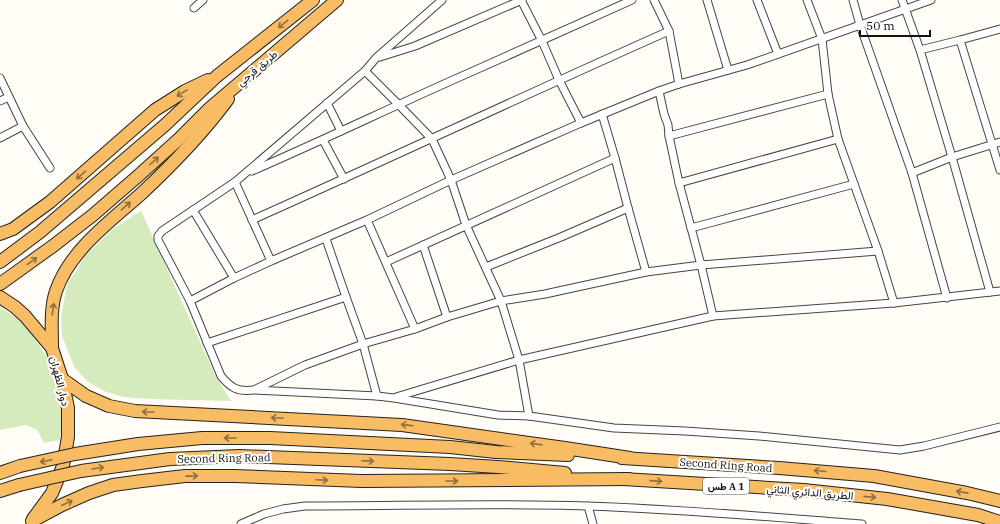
<svg xmlns="http://www.w3.org/2000/svg" width="1000" height="524" viewBox="0 0 1000 524" font-family="'IBM Plex Serif',Vazirmatn,serif">
	<style>
		.green { fill: #d5ebbd }
		.lines { fill: none; stroke-linecap: round; stroke-linejoin: round }
		.minor-casing { stroke: #444; stroke-width: 9 }
		.trunk-casing { stroke: #222; stroke-width: 14 }
		.minor { stroke: #fff; stroke-width: 7 }
		.trunk { stroke: #f7bc64; stroke-width: 12 }
		.trunk-bridge-casing { stroke: #222; stroke-width: 14; stroke-linecap: butt }
		.trunk-bridge { stroke: #f7bc64; stroke-width: 12 }
		.oneway { stroke: #906f3f }
		.labels { text-anchor: middle; dominant-baseline: central; stroke-width: 4; stroke-linejoin: round; paint-order: stroke }
		.shield { fill: #fff; stroke: #585858; stroke-width: 1 }
		.shield-label { font-size: 10px; font-weight: bold; fill: #111 }
		.street-label { font-size: 11px; fill: #111; stroke: #fff }
	</style>
	<rect width="100%" height="100%" fill="#fffdf5"/>
	<g class="green">
		<polygon points="141,211 215,375 231,401 150,399 123,397 104,391 87,381 75,368 62,336 61,317 67,285 86,255 113,229"/>
		<polygon points="0,307 25,324 55,369 63,413 60,440 44,443 37,430 26,425 0,430"/>
	</g>
	<g class="lines">
		<g class="minor-casing">
			<g id="minor">
				<path d="M442,0l-66,58 -11,13 -130,111 -73,49 -4,5v4l32,61 31,75c10,12 16,16 33,14l123,6 17,2 104,17 31,1"/>
				<polyline points="521,0 542,41 559,80 581,123"/>
				<polyline points="654,0 669,31 679,84"/>
				<polyline points="707,0 728,70"/>
				<polyline points="757,0 778,54"/>
				<polyline points="807,0 822,39 828,94 838,139 878,251 894,303"/>
				<polyline points="853,0 860,25 912,173 947,298"/>
				<polyline points="902,0 920,50 952,157 990,292"/>
				<polyline points="194,8 203,0"/>
				<polyline points="960,40 1000,170"/>
				<polyline points="920,50 960,40 1000,29"/>
				<polyline points="380,57 415,46 522,0"/>
				<polyline points="365,71 399,105 432,139 451,180 466,225 501,301 519,360 529,416 614,428 685,431 759,436 900,450 924,446 1000,427"/>
				<polyline points="0,78 23,126 50,168"/>
				<polyline points="659,91 664,114 668,125 669,136 679,183 701,265 713,316"/>
				<polyline points="0,101 9,97"/>
				<polyline points="327,103 341,131"/>
				<polyline points="602,114 615,158 628,208 646,272"/>
				<polyline points="669,136 828,94"/>
				<polyline points="0,138 23,126"/>
				<polyline points="323,140 344,179"/>
				<path d="M252,171c74,-32 146,-67 219,-99 53,-24 107,-48 161,-72"/>
				<polyline points="912,173 952,157 1000,142"/>
				<polyline points="235,182 271,261"/>
				<polyline points="679,183 838,139"/>
				<polyline points="193,210 234,278"/>
				<path d="M252,220c139,-62 277,-127 417,-189"/>
				<polyline points="367,220 415,329"/>
				<polyline points="691,228 854,184"/>
				<polyline points="326,239 346,297 363,344 377,396"/>
				<polyline points="423,245 447,317"/>
				<polyline points="386,262 615,158"/>
				<polyline points="486,267 561,237 628,208"/>
				<polyline points="190,301 234,278 271,261 367,220 451,180 581,123 659,91 679,84 747,65 931,0"/>
				<polyline points="207,343 346,297"/>
				<polyline points="256,389 305,365 363,344 415,329 447,317 501,301 545,294 646,272 701,265 878,251"/>
				<polyline points="396,397 519,360 713,316 894,303 1000,291"/>
				<polyline points="588,506 593,524"/>
				<path d="M241,524l23,-10 19,-5 22,-3c94,0 188,-3 282,0 92,3 183,11 275,18"/>
			</g>
		</g>
		<g class="trunk-casing">
			<g id="trunk">
				<polyline points="0,234 13,229 50,202 155,110 185,91 208,80"/>
				<polyline points="0,262 40,232 165,125 217,76 313,0"/>
				<polyline points="0,284 53,246 93,215 138,176 179,139 210,108 337,0"/>
				<polyline points="0,297 15,307 25,316 52,348 62,379 68,408 68,437 63,466 52,493 33,519"/>
				<path d="M52,348c0,-19 -2,-39 4,-57 14,-41 55,-70 86,-98 31,-29 61,-60 86,-94"/>
				<polyline points="62,379 86,396 109,406 135,411 402,425 565,448 630,458"/>
				<polyline points="450,447 496,452 568,455"/>
				<polyline points="622,458 779,468 874,476 967,493 1000,501"/>
				<polyline points="450,464 498,467 565,473"/>
				<polyline points="0,473 20,466"/>
				<polyline points="623,479 804,490 887,499 978,515 1000,522"/>
				<polyline points="0,491 19,485"/>
				<polyline points="32,521 62,505 89,493 113,485 142,481 185,476 234,476 361,481 629,479"/>
			</g>
		</g>
		<use href="#minor" class="minor"/>
		<use href="#trunk" class="trunk"/>
		<g class="trunk-bridge-casing">
			<g id="trunk-bridge">
				<polyline points="20,466 75,454 138,444 202,438 270,438 450,447"/>
				<polyline points="19,485 81,471 170,459 239,456 450,464"/>
			</g>
		</g>
		<use href="#trunk-bridge" class="trunk-bridge"/>
	</g>
	<defs><path id="oneway-shaft" d="M-6 0H5M1.5-3L5.5 0L1.5 3" fill="none" stroke-width="1.6" stroke-linecap="round" stroke-linejoin="round"/></defs>
	<g class="oneway">
		<use href="#oneway-shaft" transform="translate(283 24) rotate(142)"/>
		<use href="#oneway-shaft" transform="translate(182 93) rotate(149)"/>
		<use href="#oneway-shaft" transform="translate(154 161) rotate(-42)"/>
		<use href="#oneway-shaft" transform="translate(81 175) rotate(139)"/>
		<use href="#oneway-shaft" transform="translate(126 206) rotate(-41)"/>
		<use href="#oneway-shaft" transform="translate(32 261) rotate(-36)"/>
		<use href="#oneway-shaft" transform="translate(53 309) rotate(-82)"/>
		<use href="#oneway-shaft" transform="translate(148 412) rotate(-177)"/>
		<use href="#oneway-shaft" transform="translate(277 418) rotate(-177)"/>
		<use href="#oneway-shaft" transform="translate(407 425) rotate(-173)"/>
		<use href="#oneway-shaft" transform="translate(230 438) rotate(180)"/>
		<use href="#oneway-shaft" transform="translate(536 444) rotate(-172)"/>
		<use href="#oneway-shaft" transform="translate(46 461) rotate(168)"/>
		<use href="#oneway-shaft" transform="translate(368 461) rotate(2)"/>
		<use href="#oneway-shaft" transform="translate(98 468) rotate(-9)"/>
		<use href="#oneway-shaft" transform="translate(820 471) rotate(-175)"/>
		<use href="#oneway-shaft" transform="translate(192 476) rotate(-1)"/>
		<use href="#oneway-shaft" transform="translate(322 480) rotate(2)"/>
		<use href="#oneway-shaft" transform="translate(452 481)"/>
		<use href="#oneway-shaft" transform="translate(656 481) rotate(4)"/>
		<use href="#oneway-shaft" transform="translate(962 492) rotate(-169)"/>
		<use href="#oneway-shaft" transform="translate(870 497) rotate(6)"/>
		<use href="#oneway-shaft" transform="translate(67 503) rotate(-25)"/>
	</g>
	<g class="labels">
		<rect class="shield" x="703" y="478" width="46" height="16" rx="3"/>
		<g class="shield-label">
			<text x="726" y="486">طس A 1</text>
		</g>
		<g class="street-label">
			<text transform="translate(257 68) rotate(-40)">طريق قرجي</text>
			<text transform="translate(60 381) rotate(76)">دوار الظهران</text>
			<text transform="translate(224 458) rotate(-1)">Second Ring Road</text>
			<text transform="translate(726 465) rotate(4)">Second Ring Road</text>
			<text transform="translate(810 492) rotate(5)">الطريق الدائري الثاني</text>
		</g>
	</g>
	<path d="M860 30v6h70v-6" fill="none" stroke="#111111" stroke-width="2"/>
	<text x="866" y="30" font-size="12" fill="#111111" stroke="#ffffff" stroke-width="3" paint-order="stroke">50 m</text>
</svg>
